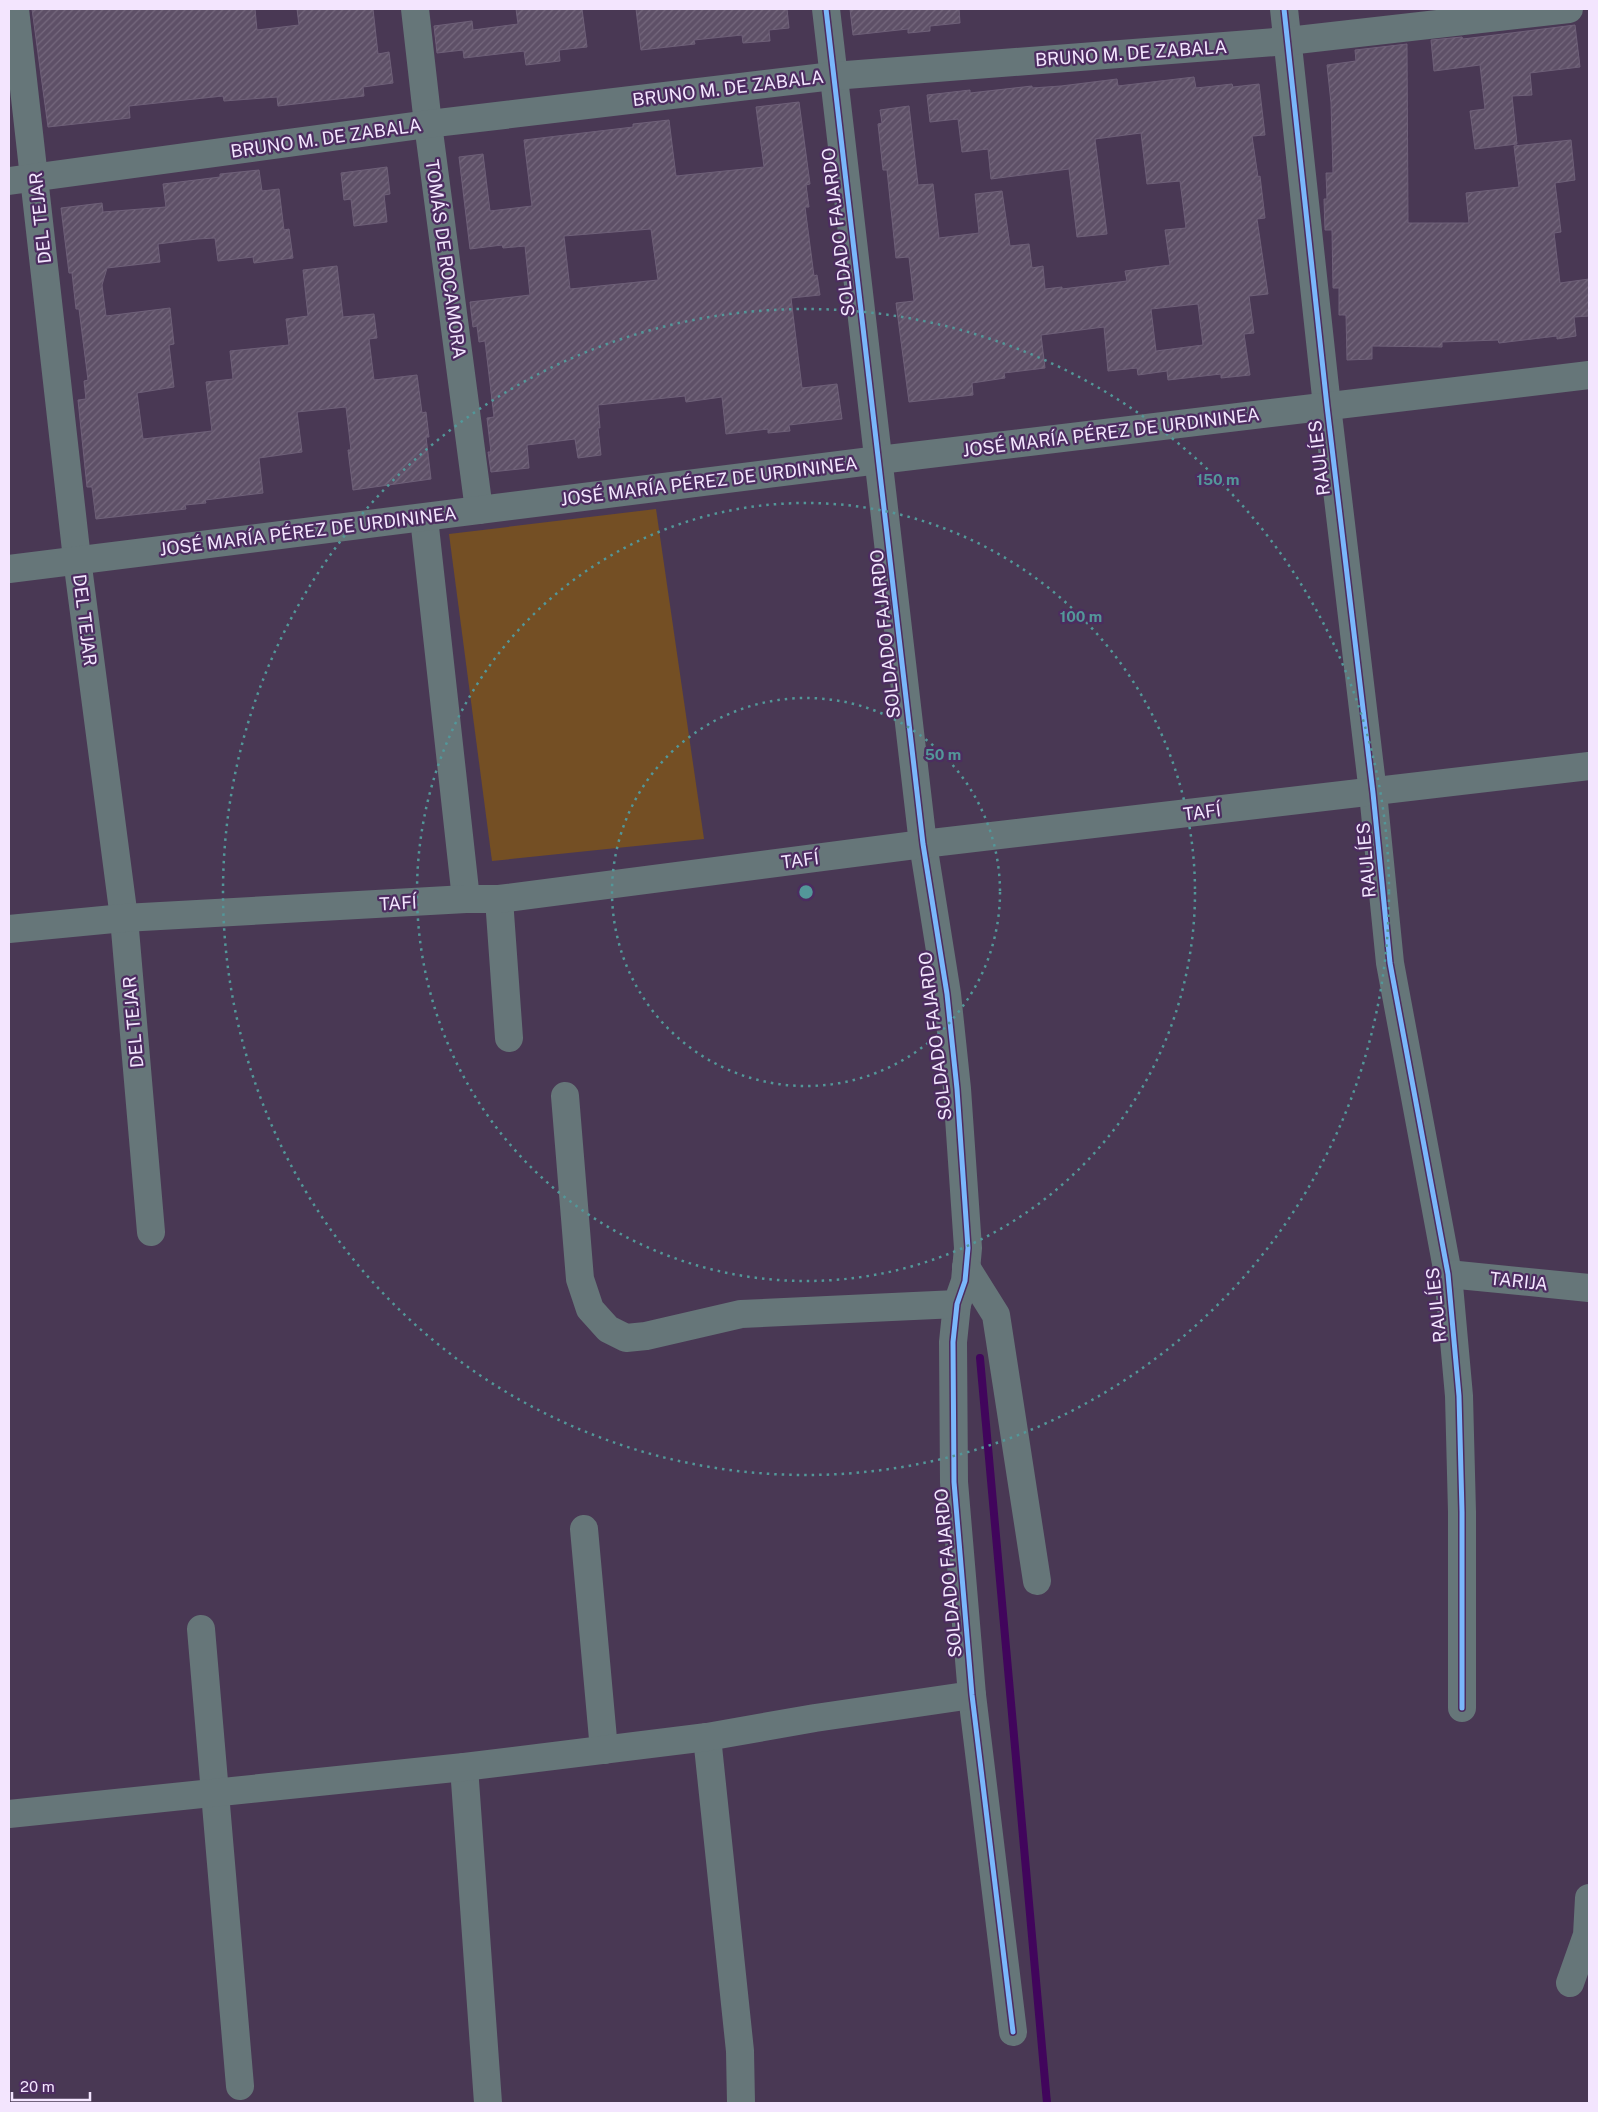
<svg xmlns="http://www.w3.org/2000/svg" width="1598" height="2112" viewBox="0 0 1598 2112" font-family="'Public Sans',sans-serif">
	<style>
		.green { fill: #744f24 }
		.lines { fill: none; stroke-linecap: round; stroke-linejoin: round }
		.stream { stroke: #41055c; stroke-width: 8 }
		.building { fill: url(#building-hatch); stroke: #6e6078; fill-rule: evenodd }
		.minor { stroke: #667679; stroke-width: 28 }
		.cycleway-casing { stroke: #4c2c60; stroke-width: 8 }
		.cycleway { stroke: #7ab7fb; stroke-width: 5 }
		.ring { fill: none; stroke: #539799; stroke-width: 2.5; stroke-dasharray: 2.5 5 }
		.labels { text-anchor: middle; dominant-baseline: central; stroke-width: 4.5; stroke-linejoin: round; paint-order: stroke }
		.street-label { font-size: 18px; fill: #f3e5fe; stroke: #4c2c60 }
		.centre { fill: #539799; stroke: #4c2c60; stroke-width: 2.5 }
		.ring-label { font-size: 15px; text-anchor: middle; font-weight: bold; fill: #539799; stroke: #4c2c60; stroke-width: 4.5; stroke-linejoin: round; paint-order: stroke }
	</style>
	<defs>
		<pattern id="building-hatch" width="6" height="6" patternUnits="userSpaceOnUse" patternTransform="scale(1.25)"><rect width="6" height="6" fill="#5e5067"/><path d="M-1 1l2-2M0 6l6-6M5 7l2-2" fill="none" stroke="#76697e"/></pattern>
	</defs>
	<rect width="100%" height="100%" fill="#493854"/>
	<polygon class="green" points="656,509 704,839 492,861 449,534"/>
	<g class="lines">
		<polyline class="stream" points="980,1358 1047,2103"/>
	</g>
	<g class="building">
		<polygon points="32,9 255,9 257,30 299,25 297,9 373,9 378,54 389,52 393,83 363,87 364,96 278,106 277,97 224,101 223,96 129,106 130,118 48,127"/>
		<polygon points="516,9 582,9 587,47 559,50 560,61 526,65 524,51 464,58 463,50 437,53 434,26 472,21 473,30 518,24"/>
		<polygon points="636,9 787,9 789,28 769,30 770,41 743,43 742,35 694,40 695,44 641,50"/>
		<polygon points="850,9 959,9 960,23 930,26 930,31 908,33 908,29 853,35"/>
		<polygon points="1575,25 1580,67 1530,73 1532,95 1512,96 1517,144 1475,149 1470,111 1485,109 1480,65 1434,71 1431,40 1462,37 1463,39"/>
		<polygon points="1407,44 1408,223 1469,223 1466,193 1519,187 1514,146 1571,140 1575,180 1555,183 1561,232 1554,233 1560,283 1589,279 1589,316 1574,317 1576,336 1557,339 1557,336 1499,343 1498,340 1442,342 1442,347 1372,346 1372,359 1347,360 1346,315 1339,315 1339,288 1333,288 1332,230 1325,230 1324,199 1327,199 1326,173 1333,173 1331,103 1327,65 1356,61 1355,50"/>
		<path d="M1194,77l2,11 36,-4 1,3 26,-3 6,51 -13,1 6,41 2,-1 5,42 -8,1 11,75 -19,2 5,37 -10,1 6,41 -29,3v-4l-53,6 -1,-9 -29,4 -1,-7 -29,3 -4,-44 -63,8 4,33 -41,5 1,5 -33,5 1,12 -64,7 -13,-99 18,-2 -5,-44 -13,1 -9,-88h-4l-5,-46 4,-1 -2,-13 29,-4 9,79 15,-1 6,54 40,-5 -4,-39 27,-3 8,55 19,-2 3,24 11,-2 2,23 17,-2v2l65,-8 -2,-10 45,-6 -5,-35 21,-2 -6,-47 -33,3 -6,-51 -46,6 12,95 -30,3 -8,-68 -78,10 -3,-30 -26,3 -4,-33 -28,3 -3,-27 43,-5v3l62,-7v2l29,-2 56,-7 1,7zM1198,304l5,41 -47,6 -5,-42z"/>
		<path d="M799,102l11,82 -4,1 3,22h-4l9,69 3,-1 3,20 -29,3 11,90 35,-4 5,35 -53,6 1,6 -22,2v-4l-42,5 -4,-37 -36,5 -1,-6 -87,9 2,23h-2l3,27 -23,3 -3,-19 -48,6 2,23 -38,4 -3,-20h3l-4,-34 7,-1 -9,-76 -6,1 -2,-16 -4,1 -3,-25 60,-7 -5,-49 -22,2 -1,-3 -32,4 -11,-92 24,-3 7,57 42,-5 -8,-66 109,-13v-3l36,-4 7,56 88,-9 -8,-60zM651,229l7,51 -88,9 -6,-53z"/>
		<polygon points="387,167 390,194 384,195 387,222 354,226 351,199 344,200 341,173"/>
		<polygon points="259,170 262,191 279,189 284,230 289,229 293,258 254,263 253,257 218,261 215,238 197,239 158,244 160,262 107,268 102,285 106,316 170,308 174,344 169,345 174,387 137,393 143,439 212,431 206,382 233,379 230,351 289,345 286,319 308,316 303,270 337,266 343,317 374,314 377,338 369,339 374,380 417,375 422,413 426,412 429,437 426,437 431,479 353,490 348,450 351,450 346,407 297,412 302,452 259,458 263,493 205,500 206,503 185,505 186,509 96,519 92,487 87,487 78,400 86,399 84,381 88,380 79,309 76,309 72,273 69,273 61,208 102,203 103,212 166,207 163,184 220,177 220,174"/>
	</g>
	<g class="lines">
		<g class="minor">
			<polyline points="15,9 77,559 124,918 151,1232"/>
			<polyline points="415,9 428,124 479,510"/>
			<polyline points="826,9 923,844 947,994 957,1089 968,1248 965,1281 957,1304 953,1342 954,1482 972,1695 1013,2032"/>
			<polyline points="1284,9 1327,406 1373,793 1390,963 1448,1274 1459,1396 1462,1512 1462,1708"/>
			<polyline points="9,181 428,124 833,76 1288,41 1569,9"/>
			<polyline points="424,518 466,899"/>
			<polyline points="9,569 879,460 1589,375"/>
			<polyline points="499,899 509,1038"/>
			<polyline points="9,929 124,918 466,899 499,899 923,844 1589,766"/>
			<polyline points="565,1096 580,1279 590,1309 608,1329 626,1338 646,1336 741,1314 957,1304"/>
			<polyline points="966,1267 996,1315 1037,1581"/>
			<polyline points="1448,1274 1589,1288"/>
			<polyline points="584,1529 604,1750"/>
			<polyline points="201,1629 240,2086"/>
			<polyline points="707,1737 740,2051 741,2103"/>
			<polyline points="464,1767 488,2103"/>
			<polyline points="9,1814 464,1767 707,1737 815,1718 972,1695"/>
			<polyline points="1570,1983 1587,1935 1589,1898"/>
		</g>
		<g class="cycleway-casing">
			<g id="cycleway">
				<polyline points="826,9 923,844 947,994 957,1089 968,1248 965,1281 957,1304 953,1342 954,1482 972,1695 1013,2032"/>
				<polyline points="1284,9 1327,406 1373,793 1390,963 1448,1274 1459,1396 1462,1512 1462,1708"/>
			</g>
		</g>
		<use href="#cycleway" class="cycleway"/>
	</g>
	<g class="ring">
		<circle cx="806" cy="892" r="194"/>
		<circle cx="806" cy="892" r="389"/>
		<circle cx="806" cy="892" r="583"/>
	</g>
	<g class="labels">
		<g class="street-label">
			<text transform="translate(1131 53) rotate(-4)">BRUNO M. DE ZABALA</text>
			<text transform="translate(728 88) rotate(-7)">BRUNO M. DE ZABALA</text>
			<text transform="translate(326 138) rotate(-8)">BRUNO M. DE ZABALA</text>
			<text transform="translate(40 218) rotate(-96)">DEL TEJAR</text>
			<text transform="translate(838 232) rotate(-97)">SOLDADO FAJARDO</text>
			<text transform="translate(446 259) rotate(82)">TOMÁS DE ROCAMORA</text>
			<text transform="translate(1111 432) rotate(-7)">JOSÉ MARÍA PÉREZ DE URDININEA</text>
			<text transform="translate(1319 458) rotate(-97)">RAULÍES</text>
			<text transform="translate(709 481) rotate(-7)">JOSÉ MARÍA PÉREZ DE URDININEA</text>
			<text transform="translate(308 531) rotate(-7)">JOSÉ MARÍA PÉREZ DE URDININEA</text>
			<text transform="translate(85 620) rotate(83)">DEL TEJAR</text>
			<text transform="translate(885 634) rotate(-96)">SOLDADO FAJARDO</text>
			<text transform="translate(1202 812) rotate(-7)">TAFÍ</text>
			<text transform="translate(800 860) rotate(-7)">TAFÍ</text>
			<text transform="translate(1366 860) rotate(-95)">RAULÍES</text>
			<text transform="translate(398 903) rotate(-3)">TAFÍ</text>
			<text transform="translate(133 1022) rotate(-95)">DEL TEJAR</text>
			<text transform="translate(935 1036) rotate(-97)">SOLDADO FAJARDO</text>
			<text transform="translate(1519 1281) rotate(6)">TARIJA</text>
			<text transform="translate(1436 1305) rotate(-96)">RAULÍES</text>
			<text transform="translate(948 1573) rotate(-95)">SOLDADO FAJARDO</text>
		</g>
	</g>
	<circle cx="806" cy="892" r="8" class="centre"/>
	<g class="ring-label">
		<text x="1218" y="485">150 m</text>
		<text x="1081" y="622">100 m</text>
		<text x="943" y="760">50 m</text>
	</g>
	<rect width="1598" height="2112" fill="none" stroke="#f3e5fe" stroke-width="20"/>
	<path d="M12 2092v8h78v-8" fill="none" stroke="#f3e5fe" stroke-width="2.5"/>
	<text x="20" y="2092" font-size="15" fill="#f3e5fe" stroke="#4c2c60" stroke-width="4" paint-order="stroke">20 m</text>
</svg>
